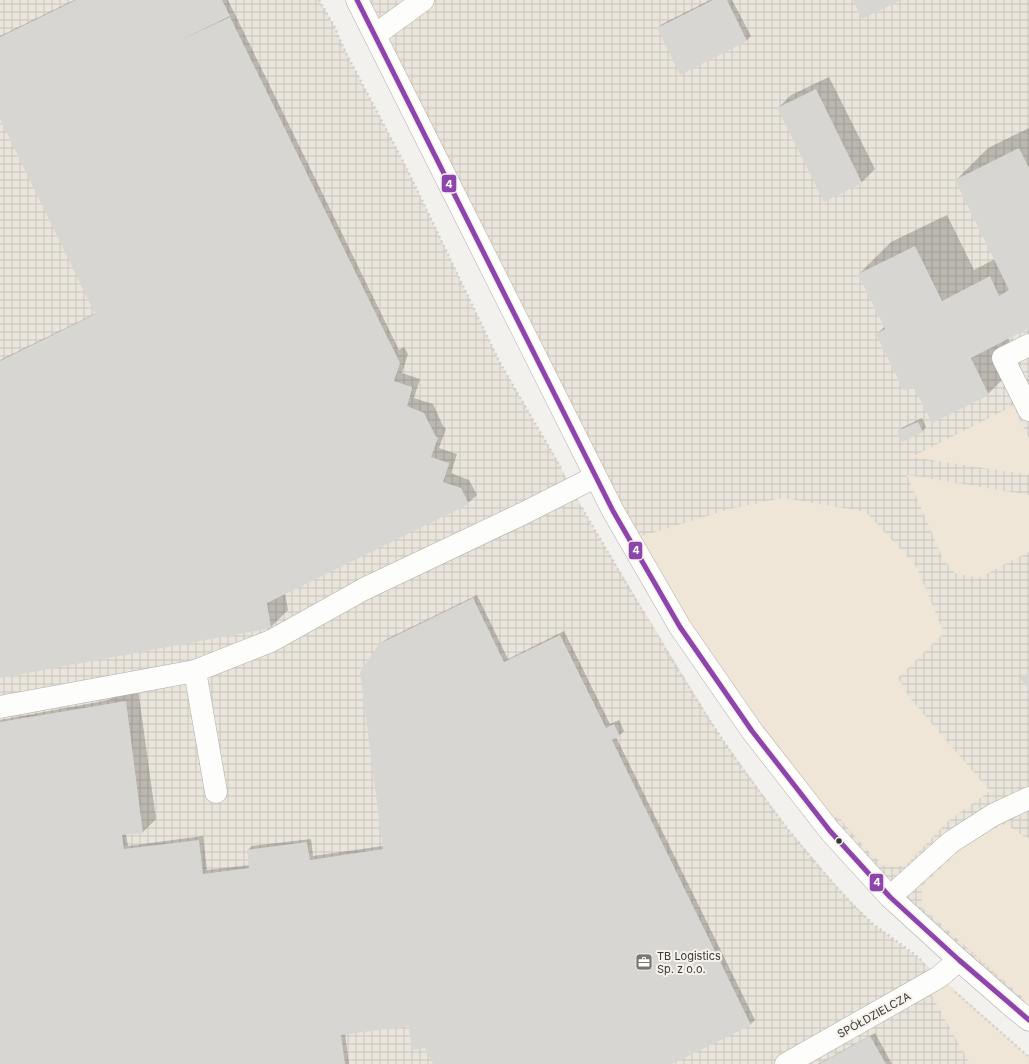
<svg xmlns="http://www.w3.org/2000/svg" width="1029" height="1064" viewBox="0 0 1029 1064" font-family="Inter,sans-serif">
	<style>
		.industrial { fill: url(#industrial-grid) }
		.green { fill: #efe6d7 }
		.shadow { fill: #0003 }
		.building { fill: #d7d6d3 }
		.lines { fill: none; stroke-linecap: round; stroke-linejoin: round }
		.minor-casing { stroke: #afaeab; stroke-width: 23 }
		.path { stroke: #d1d0cf; stroke-width: 2.5; stroke-dasharray: 2 3; stroke-linecap: butt }
		.minor { stroke: #fdfdfc; stroke-width: 22 }
		.bus-1-casing { stroke: #f6f2eb; stroke-width: 8 }
		.bus-1 { stroke: #8e44ad; stroke-width: 5 }
		.bus-dot { fill: #393734; stroke: #f6f2eb; stroke-width: 1.5 }
		.labels { text-anchor: middle; dominant-baseline: central; stroke-width: 4; stroke-linejoin: round; paint-order: stroke }
		.poi-label { font-size: 11px; fill: #393734; stroke: #f6f2eb; text-anchor: start }
		.street-label { font-size: 11px; fill: #393734; stroke: #f6f2eb }
		.line-badge { stroke: #f6f2eb; stroke-width: 1.5 }
		.badge-label { font-size: 11px; text-anchor: middle; font-weight: bold; fill: #fff }
	</style>
	<defs>
		<pattern id="industrial-grid" width="8" height="8" patternUnits="userSpaceOnUse"><rect width="8" height="8" fill="#eae5db"/><path d="M0 4h8M4 0v8" fill="none" stroke="#c9c5bd"/></pattern>
	</defs>
	<rect width="100%" height="100%" fill="#f3f1ee"/>
	<g class="industrial">
		<polygon points="0,0 319,0 334,26 345,51 406,167 500,363 560,466 588,519 722,739 788,829 839,889 856,907 874,925 920,959 1029,1057 1029,1064 0,1064"/>
		<polygon points="357,0 1029,0 1029,1000 1014,1006 890,897 680,627"/>
	</g>
	<g class="green">
		<polygon points="1013,406 1029,438 1029,475 912,457"/>
		<polygon points="907,475 1029,495 1029,552 1007,563 979,578 955,573 943,559"/>
		<polygon points="783,498 866,512 916,566 944,633 898,678 912,701 990,791 948,821 907,864 895,867 883,865 866,849 838,816 835,818 766,750 629,540 730,509"/>
		<polygon points="1006,824 1023,836 1029,838 1029,1003 922,907 922,886 974,836"/>
		<polygon points="939,977 1029,1057 1029,1064 970,1064 926,985"/>
	</g>
	<g class="shadow">
		<polygon points="74,0 228,0 399,350 404,347 408,354 402,373 420,379 414,398 433,404 443,426 446,429 439,448 457,454 451,473 469,480 477,495 468,503 285,593 288,610 271,627 0,677 0,360 96,313 0,117 0,36"/>
		<polygon points="710,0 732,0 751,36 747,40 658,28 662,24"/>
		<polygon points="829,77 875,169 862,182 824,201 778,108 791,95"/>
		<polygon points="1029,128 1029,330 1028,327 1008,338 1020,362 988,394 914,385 877,334 885,326 859,274 891,242 947,215 974,270 995,259 956,180 988,148"/>
		<polygon points="922,418 926,427 922,432 899,431 903,427"/>
		<polygon points="477,595 508,659 564,631 610,724 619,720 624,731 620,735 616,737 755,1020 751,1024 670,1064 434,1064 425,1047 409,1025 345,1033 349,1064 0,1064 0,720 109,700 118,692 138,689 156,819 143,832 126,834 128,846 203,836 207,870 250,865 248,850 252,846 311,839 313,856 383,846 380,644 385,640"/>
		<polygon points="875,1033 892,1064 818,1064"/>
	</g>
	<g class="building">
		<polygon points="76,0 222,0 230,16 177,42 230,17 400,363 394,381 412,387 412,389 407,406 424,413 435,435 438,438 431,457 449,463 449,464 443,482 461,488 469,504 267,603 271,628 0,678 0,361 95,314 0,119 0,37"/>
		<polygon points="713,0 727,0 747,41 680,75 657,28"/>
		<polygon points="853,0 901,0 862,19"/>
		<polygon points="816,89 862,183 824,202 777,108"/>
		<polygon points="1019,148 1029,168 1029,332 1027,329 971,358 989,395 932,423 913,386 904,391 876,334 885,329 858,274 915,246 942,301 990,276 999,296 1009,290 955,180"/>
		<polygon points="918,422 923,432 902,442 897,431"/>
		<polygon points="473,598 504,662 560,635 606,728 614,724 620,736 612,740 751,1025 672,1064 433,1064 425,1048 412,1050 409,1026 341,1035 345,1064 0,1064 0,722 126,701 143,833 122,835 124,849 199,840 203,874 249,868 247,850 307,842 310,860 383,849 360,672 379,644"/>
		<polygon points="1029,672 1029,690 1020,678"/>
		<polygon points="870,1036 886,1064 819,1064"/>
	</g>
	<g class="lines">
		<g class="minor-casing">
			<g id="minor">
				<polyline points="357,0 613,511 680,627 752,731 830,831 890,897 959,960 1014,1008 1029,1020"/>
				<polyline points="375,35 423,0"/>
				<polyline points="1029,345 1003,358 1029,410"/>
				<polyline points="195,671 216,792"/>
				<polyline points="0,707 195,671 271,641 364,589 522,514 595,477"/>
				<polyline points="890,897 951,842 993,815 1029,798"/>
				<polyline points="786,1064 925,985 939,977 959,960"/>
			</g>
		</g>
		<g class="path">
			<polyline points="319,0 334,26 345,51 406,167 500,363 561,468"/>
			<polyline points="582,508 644,614"/>
			<path d="M662,644c55,93 120,186 194,264 7,6 13,13 20,18 15,12 32,22 46,35"/>
			<polyline points="955,992 1029,1057"/>
		</g>
		<use href="#minor" class="minor"/>
		<g class="bus-1-casing">
			<polyline id="bus-1" points="357,0 613,511 680,627 752,731 830,831 890,897 959,960 1029,1020"/>
		</g>
		<use href="#bus-1" class="bus-1"/>
	</g>
	<defs>
		<g id="office-square" transform="scale(0.9)"><rect x="-9" y="-9" width="18" height="18" rx="4" fill="#7a7875" stroke="#f6f2eb"/><path d="M-6-3h4V-5.5h4V-3h4V5H-6ZM-1-4.5V-3h2v-1.5ZM-6 0V1H6V0Z" fill="#fff"/></g>
	</defs>
	<g fill-rule="evenodd">
		<use href="#office-square" x="644" y="962"/>
	</g>
	<circle class="bus-dot" cx="839" cy="841" r="3.5"/>
	<g class="labels">
		<g class="poi-label">
			<text x="657" y="956">TB Logistics<tspan x="657" dy="13">Sp. z o.o.</tspan></text>
		</g>
		<g class="street-label">
			<text transform="translate(874 1015) rotate(-29)">SPÓŁDZIELCZA</text>
		</g>
	</g>
	<g class="line-badge">
		<rect x="441" y="174" width="16" height="19" rx="4" fill="#8e44ad"/>
		<rect x="628" y="541" width="15" height="19" rx="4" fill="#8e44ad"/>
		<rect x="869" y="873" width="15" height="19" rx="4" fill="#8e44ad"/>
	</g>
	<g class="badge-label">
		<text x="449" y="188">4</text>
		<text x="636" y="554">4</text>
		<text x="877" y="886">4</text>
	</g>
</svg>
